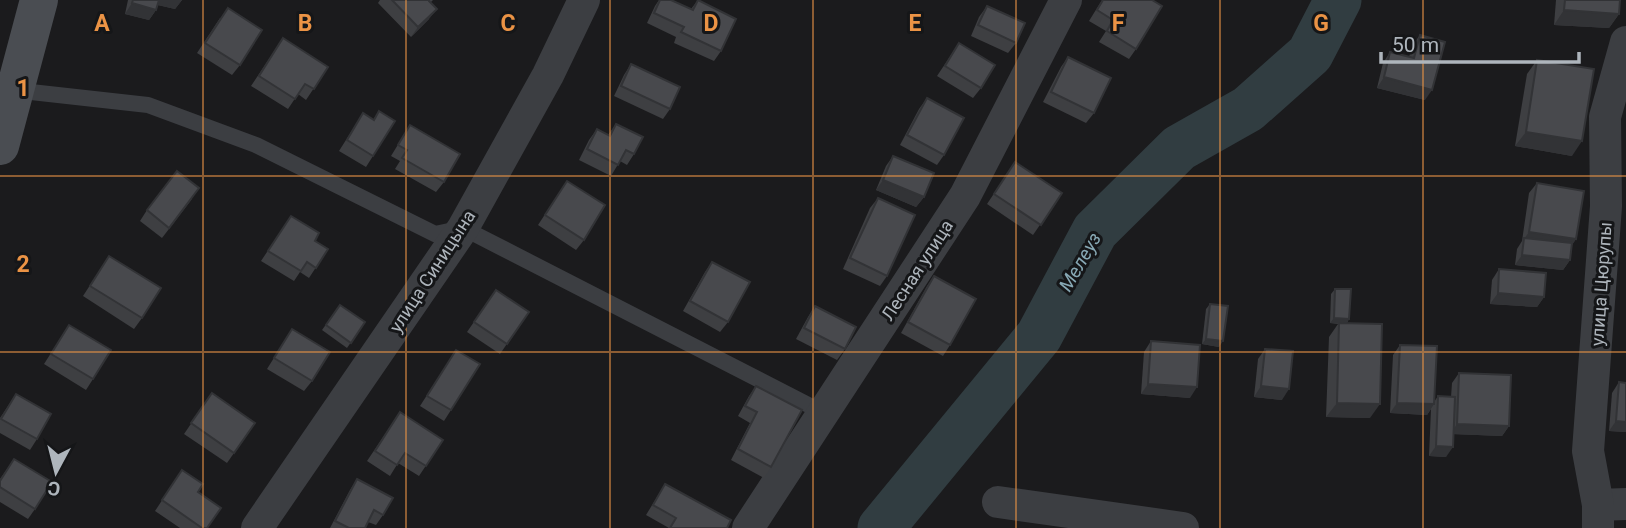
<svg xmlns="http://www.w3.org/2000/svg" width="1626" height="528" viewBox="0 0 1626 528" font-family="Roboto,sans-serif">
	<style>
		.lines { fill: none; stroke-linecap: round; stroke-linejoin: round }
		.river { stroke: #313d41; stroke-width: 47 }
		.lane { stroke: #3c3e42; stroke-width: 16 }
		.street { stroke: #3c3e42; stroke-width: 32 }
		.secondary { stroke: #4a4d52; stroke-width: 38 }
		.wall { fill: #3e3f42 }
		.shaded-wall { fill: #323336 }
		.building { fill: #48494d; stroke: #323336; stroke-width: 2 }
		.grid { fill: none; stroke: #eb9345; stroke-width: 2; stroke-opacity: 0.55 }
		.labels { text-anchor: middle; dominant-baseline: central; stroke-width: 6; stroke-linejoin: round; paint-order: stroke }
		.street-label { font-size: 18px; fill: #aeb5bc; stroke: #151618 }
		.water-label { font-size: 19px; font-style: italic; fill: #87a8b4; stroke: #151618 }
		.grid-label { font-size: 23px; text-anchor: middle; font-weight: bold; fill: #eb9345; stroke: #151618; stroke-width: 6; stroke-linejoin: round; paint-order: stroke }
	</style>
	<rect width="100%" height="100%" fill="#1b1b1d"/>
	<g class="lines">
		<polyline class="river" points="881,528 1039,336 1095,231 1179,148 1248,109 1310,54 1338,0"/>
		<polyline class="lane" points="13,90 148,105 256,145 435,234 463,228 824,413"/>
		<g class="street">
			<polyline points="998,502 1183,528"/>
			<polyline points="1598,505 1626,504"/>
			<polyline points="257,528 463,228 548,75 584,0"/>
			<polyline points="748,528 965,196 1066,0"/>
			<polyline points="1598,528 1598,505 1588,451 1606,206 1605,117 1626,42"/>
		</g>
		<polyline class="secondary" points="0,146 39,0"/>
	</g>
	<g class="wall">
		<polygon points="128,0 182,0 175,9 158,5 156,10 149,20 125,14"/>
		<polygon points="380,0 433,0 430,3 429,19 411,37 378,3"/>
		<polygon points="659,0 671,0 691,9 698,0 721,51 714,61 674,43 676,37 647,23 655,6"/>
		<polygon points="1102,0 1152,0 1136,49 1129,59 1099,42 1106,31 1089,21"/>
		<polygon points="1556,0 1620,0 1619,14 1609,28 1554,25"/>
		<polygon points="987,6 1016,43 1008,53 971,36 979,17"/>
		<polygon points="220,18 240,65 232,75 197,53"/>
		<polygon points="1420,35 1425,100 1377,88 1383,63 1390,52 1409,57 1412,46"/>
		<polygon points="283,38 328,67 306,100 298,94 288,109 251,86"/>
		<polygon points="959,43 981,88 973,98 937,76"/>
		<polygon points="1068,57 1094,113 1086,123 1043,102 1061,67"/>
		<polygon points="1537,60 1572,156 1515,146 1527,74"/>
		<polygon points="631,64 670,109 663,119 614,96 624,75"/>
		<polygon points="927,98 944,155 937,165 900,145 919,109"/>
		<polygon points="379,111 373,156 366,167 339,151 363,113 373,120"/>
		<polygon points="616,124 634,154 627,165 620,161 611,176 579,160 589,140 597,129 608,135"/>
		<polygon points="410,125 444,182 436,192 395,169 400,161 391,156"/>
		<polygon points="893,156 924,197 916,207 876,190 886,166"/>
		<polygon points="1015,162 1062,193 1033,235 987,204"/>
		<polygon points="567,181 584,240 576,250 538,225"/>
		<polygon points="1537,183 1576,239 1571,246 1570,260 1563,270 1515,265 1517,249 1522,241 1529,193"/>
		<polygon points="878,198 887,276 880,286 843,269 870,208"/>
		<polygon points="192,199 162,238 140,221 147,210"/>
		<polygon points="291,216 315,241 328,249 309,278 300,272 294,281 261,261"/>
		<polygon points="109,256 142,318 134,329 83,296"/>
		<polygon points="712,262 728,322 720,332 683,311 705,272"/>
		<polygon points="1499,269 1544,297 1537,307 1490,304 1492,280"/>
		<polygon points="934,276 950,345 943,356 901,333 927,286"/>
		<polygon points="1335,289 1349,319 1347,323 1370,418 1326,417 1329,337 1338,324 1330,323 1331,294"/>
		<polygon points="496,290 529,312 500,354 467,332"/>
		<polygon points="1210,304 1219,347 1202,344 1206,309"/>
		<polygon points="340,305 365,322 347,348 322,330"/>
		<polygon points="815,306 845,349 837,360 796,339 808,317"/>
		<polygon points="69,325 93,379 86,390 44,364"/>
		<polygon points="292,329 312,381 304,391 267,369"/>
		<polygon points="1151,341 1190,398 1141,394 1144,352"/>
		<polygon points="1400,345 1434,402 1438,396 1451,397 1452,383 1459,373 1509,426 1502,436 1453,434 1446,457 1429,456 1431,409 1427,415 1390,413 1393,355"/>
		<polygon points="1265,349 1282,400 1254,397 1258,359"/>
		<polygon points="456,350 451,410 444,421 420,406"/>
		<polygon points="1619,382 1626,432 1609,431 1612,393"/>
		<polygon points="756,386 771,467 764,478 731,460 750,423 738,416 749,396"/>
		<polygon points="212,393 255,423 227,463 184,434"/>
		<polygon points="16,394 37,439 30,450 0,433 0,418"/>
		<polygon points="400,412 443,440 419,476 398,463 390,476 367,461"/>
		<polygon points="14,459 35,509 28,519 0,502 0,479"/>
		<polygon points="182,470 207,528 180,528 155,511"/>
		<polygon points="357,479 383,515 376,525 368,522 365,528 330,528 350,490"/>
		<polygon points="665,484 727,528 669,528 646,515"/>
	</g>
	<g class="shaded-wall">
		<polygon points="156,0 182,0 175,9 153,4"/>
		<polygon points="132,3 156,10 149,20 125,14"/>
		<polygon points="437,9 429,19 411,37 418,27"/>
		<polygon points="1564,10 1619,14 1609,28 1554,25"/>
		<polygon points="1384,77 1432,90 1425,100 1377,88"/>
		<polygon points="1526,132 1582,141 1572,156 1515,146"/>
		<polygon points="883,180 924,197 916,207 876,190"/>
		<polygon points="1529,232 1576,239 1569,250 1524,239"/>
		<polygon points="1522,255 1570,260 1563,270 1515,265"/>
		<polygon points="1498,293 1544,297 1537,307 1490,304"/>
		<polygon points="1334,318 1349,319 1346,324 1330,323"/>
		<polygon points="1206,339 1223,341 1219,347 1202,344"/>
		<polygon points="1148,384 1197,387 1190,398 1141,394"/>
		<polygon points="1261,386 1289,389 1282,400 1254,397"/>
		<polygon points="1337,403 1380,404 1370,418 1326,417"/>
		<polygon points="1397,403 1434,404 1427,415 1390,413"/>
		<polygon points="1616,421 1626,422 1626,432 1609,431"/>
		<polygon points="1457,424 1509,426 1502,436 1450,434"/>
		<polygon points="1436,446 1453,447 1446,457 1429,456"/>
	</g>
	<g class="building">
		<polygon points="133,0 159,0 156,10 132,3"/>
		<polygon points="392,0 429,0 429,1 437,9 418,27"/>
		<polygon points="660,0 671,0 693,10 698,0 736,19 721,51 681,32 684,27 654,13"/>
		<polygon points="1103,0 1152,0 1162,6 1136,49 1107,31 1113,20 1097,10"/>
		<polygon points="1565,0 1620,0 1619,14 1564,10"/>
		<polygon points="987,6 1025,23 1016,43 978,25"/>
		<polygon points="228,8 262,30 240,65 205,43"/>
		<polygon points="1420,35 1445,42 1432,90 1384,77 1390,52 1414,58"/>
		<polygon points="283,38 328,67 314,89 305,84 295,99 259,76"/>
		<polygon points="959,43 995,65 981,88 945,66"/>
		<polygon points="1068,57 1111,78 1094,113 1051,92"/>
		<polygon points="1537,60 1594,69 1582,141 1526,132"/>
		<polygon points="631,64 680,87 670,109 621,86"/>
		<polygon points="927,98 964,118 944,155 907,135"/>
		<polygon points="379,111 395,121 373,156 347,140 363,113 374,120"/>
		<polygon points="616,124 643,137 634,154 626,150 618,165 587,149 597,129 610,136"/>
		<polygon points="410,125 460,154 444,182 402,158 407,150 398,145"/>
		<polygon points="893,156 934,173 924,197 883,180"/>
		<polygon points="1015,162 1062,193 1041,225 994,194"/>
		<polygon points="177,171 199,188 169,228 147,210"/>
		<polygon points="567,181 605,205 584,240 545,215"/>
		<polygon points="1537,183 1584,191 1576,239 1529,232"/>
		<polygon points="878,198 915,215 887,276 850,258"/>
		<polygon points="291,216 319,233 315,241 328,249 316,268 307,262 301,271 268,251"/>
		<polygon points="1524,238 1572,243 1570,260 1522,255"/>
		<polygon points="109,256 161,288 142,318 90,286"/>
		<polygon points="712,262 750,282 728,322 690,301"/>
		<polygon points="1499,269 1546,273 1544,297 1498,293"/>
		<polygon points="934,276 976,299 950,345 908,322"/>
		<polygon points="1335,289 1351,289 1349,319 1334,318"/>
		<polygon points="496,290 529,312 507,344 474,322"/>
		<polygon points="1210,304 1228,306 1223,341 1206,339"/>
		<polygon points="340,305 365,322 351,343 326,325"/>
		<polygon points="815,306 856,327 845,349 804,328"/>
		<polygon points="1339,323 1382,324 1380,404 1337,403"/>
		<polygon points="69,325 111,350 93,379 51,354"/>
		<polygon points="292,329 330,352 312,381 274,358"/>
		<polygon points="1151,341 1200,345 1197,387 1148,384"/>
		<polygon points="1400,345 1437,346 1434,404 1397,403"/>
		<polygon points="1265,349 1293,351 1289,389 1261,386"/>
		<polygon points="456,350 480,364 451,410 427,396"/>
		<polygon points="1459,373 1511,375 1509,426 1457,424"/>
		<polygon points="1619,382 1626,383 1626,422 1616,421"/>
		<polygon points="756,386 802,410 771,467 738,449 757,412 745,406"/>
		<polygon points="212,393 255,423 234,453 191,423"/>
		<polygon points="16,394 51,414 37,439 1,419"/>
		<polygon points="1438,396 1455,397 1453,447 1436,446"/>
		<polygon points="400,412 443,440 426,466 405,453 397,465 375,451"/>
		<polygon points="14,459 52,482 35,509 0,487 0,481"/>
		<polygon points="182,470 203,484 198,492 221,508 207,528 202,528 162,500"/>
		<polygon points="357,479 393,498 383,515 374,510 365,528 349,528 335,521"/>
		<polygon points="665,484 731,520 727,528 670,528 676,518 653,505"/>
	</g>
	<path class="grid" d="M203,0v528M406,0v528M610,0v528M813,0v528M1016,0v528M1220,0v528M1423,0v528M0,176h1626M0,352h1626"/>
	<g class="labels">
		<g class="street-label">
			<text transform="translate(917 270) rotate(-57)">Лесная улица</text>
			<text transform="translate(432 271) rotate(-57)">улица Синицына</text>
			<text transform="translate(1601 284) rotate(-86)">улица Цюрупы</text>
		</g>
		<g class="water-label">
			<text transform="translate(1080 262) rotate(-60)">Мелеуз</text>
		</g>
	</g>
	<g class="grid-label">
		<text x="102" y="31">A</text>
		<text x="305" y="31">B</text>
		<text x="508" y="31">C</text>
		<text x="711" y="31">D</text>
		<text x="915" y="31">E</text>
		<text x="1118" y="31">F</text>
		<text x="1321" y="31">G</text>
		<text x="23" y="96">1</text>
		<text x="23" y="272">2</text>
	</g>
	<g transform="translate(56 472) rotate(187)" stroke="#151618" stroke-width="5" paint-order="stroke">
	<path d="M0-5L12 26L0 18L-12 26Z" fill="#aeb5bc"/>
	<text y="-10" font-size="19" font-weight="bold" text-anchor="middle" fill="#aeb5bc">С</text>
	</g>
	<path d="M1381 52v10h198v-10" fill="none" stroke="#aeb5bc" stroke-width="3.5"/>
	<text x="1392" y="52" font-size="21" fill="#aeb5bc" stroke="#151618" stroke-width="5" paint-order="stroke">50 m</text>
</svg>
